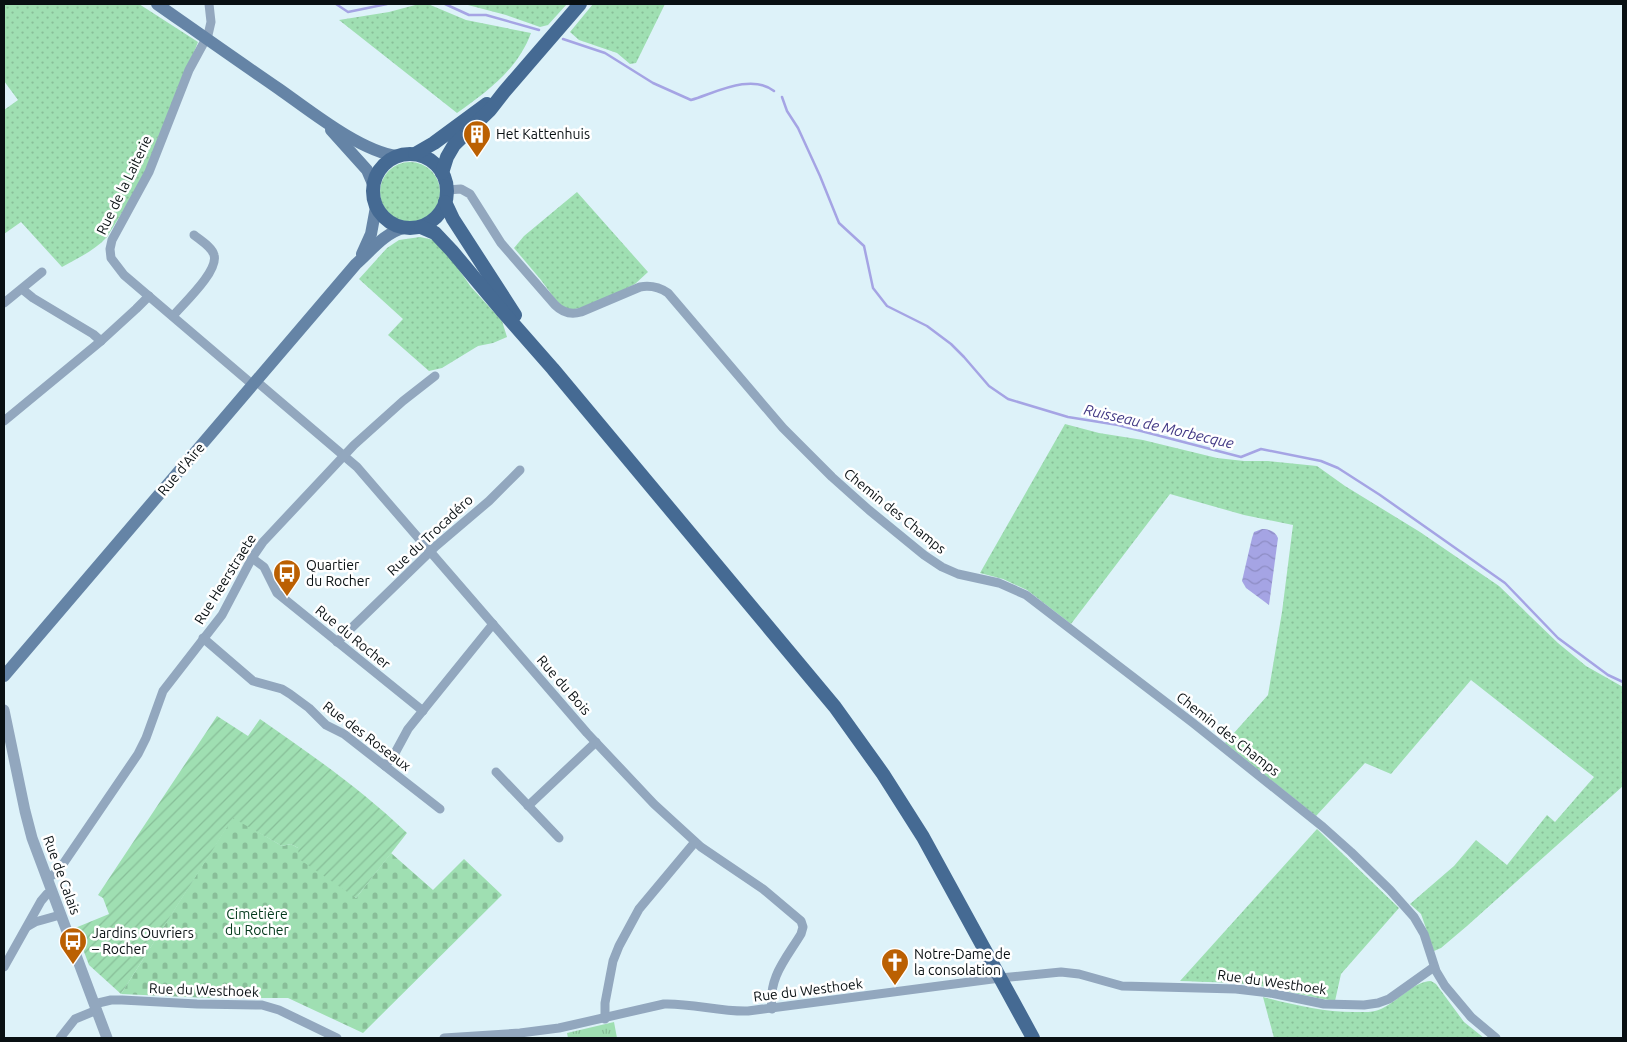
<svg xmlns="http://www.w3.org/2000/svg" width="1627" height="1042" viewBox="0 0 1627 1042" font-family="Ubuntu,sans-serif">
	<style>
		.grass { fill: url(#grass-dots) }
		.cemetery { fill: url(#cemetery-stones) }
		.park { fill: url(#park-tufts) }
		.garden { fill: url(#garden-furrows) }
		.water { fill: url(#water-waves) }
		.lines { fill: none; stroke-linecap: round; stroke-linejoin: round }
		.stream { stroke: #a5a4e4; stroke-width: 2.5 }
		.minor { stroke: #92a7be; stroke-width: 9 }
		.tertiary { stroke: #92a7be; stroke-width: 11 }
		.secondary { stroke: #6584a6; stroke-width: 12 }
		.primary { stroke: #456a93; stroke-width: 14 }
		.labels { text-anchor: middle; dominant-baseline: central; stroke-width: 5; stroke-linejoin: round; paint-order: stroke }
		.poi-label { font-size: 14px; fill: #091013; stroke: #fff; text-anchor: start }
		.street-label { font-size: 14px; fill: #091013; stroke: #fff }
		.park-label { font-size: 14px; fill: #04391c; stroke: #fff }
		.water-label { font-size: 15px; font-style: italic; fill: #423985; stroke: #fff }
	</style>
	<defs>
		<pattern id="grass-dots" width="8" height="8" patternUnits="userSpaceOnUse" patternTransform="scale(1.25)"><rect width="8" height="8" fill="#9fdfb2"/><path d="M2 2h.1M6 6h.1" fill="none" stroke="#88be98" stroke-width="1.8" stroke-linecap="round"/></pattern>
		<pattern id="cemetery-stones" width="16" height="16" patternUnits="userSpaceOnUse" patternTransform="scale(1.25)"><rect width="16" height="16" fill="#9fdfb2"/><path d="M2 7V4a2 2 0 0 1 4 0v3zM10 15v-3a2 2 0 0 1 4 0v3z" fill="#88be98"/></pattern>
		<pattern id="park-tufts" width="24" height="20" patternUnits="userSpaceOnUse" patternTransform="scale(1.25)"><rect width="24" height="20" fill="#9fdfb2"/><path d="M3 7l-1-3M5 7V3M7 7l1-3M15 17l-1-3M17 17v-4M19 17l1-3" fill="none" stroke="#88be98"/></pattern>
		<pattern id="garden-furrows" width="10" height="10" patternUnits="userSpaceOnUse" patternTransform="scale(1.25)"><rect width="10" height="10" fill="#9fdfb2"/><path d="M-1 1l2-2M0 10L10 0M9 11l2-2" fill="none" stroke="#88be98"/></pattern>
		<pattern id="water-waves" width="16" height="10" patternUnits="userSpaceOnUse" patternTransform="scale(1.25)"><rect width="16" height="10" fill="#a5a4e4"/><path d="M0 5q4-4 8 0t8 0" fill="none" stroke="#8d8cc3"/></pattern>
	</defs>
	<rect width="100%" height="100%" fill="#ddf2f9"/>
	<g class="grass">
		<path d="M4,4h135l59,38 -41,103 -18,40 -32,52c-13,14 -29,21 -45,30l-41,-45 -17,12v-124l14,-10 -14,-19z"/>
		<path d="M419,4h9l38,16 65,13c-13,36 -44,59 -74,80l-118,-93 50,-8z"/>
		<polygon points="464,4 567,4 548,25 540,27 506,15"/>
		<polygon points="593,4 665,4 636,63 630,64 617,53 579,40 570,32"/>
		<circle cx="410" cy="192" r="30"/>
		<polygon points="577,192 648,272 635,284 621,291 585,307 570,310 562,306 555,299 541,280 514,248 524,236"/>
		<polygon points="420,237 434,240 446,251 471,287 502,321 507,337 493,343 478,346 442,368 429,371 388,335 403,319 359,279 387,248 399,240"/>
		<polygon points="1065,424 1099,433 1143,440 1217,458 1244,461 1268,461 1317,466 1345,486 1420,532 1499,586 1558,643 1586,666 1623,687 1623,786 1467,926 1441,948 1434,951 1421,914 1410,904 1454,866 1476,840 1507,865 1547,815 1555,822 1594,777 1471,680 1391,774 1365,763 1316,816 1225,743 1268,695 1282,612 1293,525 1244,515 1170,494 1071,624 1027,590 1003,579 980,573"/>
		<path d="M1317,829l82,79 -58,66 -6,27c-27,-4 -53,-12 -81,-16 -24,-3 -49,-3 -74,-4z"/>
		<path d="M1431,981l5,3 28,38 20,16h-210l-11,-41c31,8 60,15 91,15 10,0 19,1 27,-3 16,-7 33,-28 50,-28z"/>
	</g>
	<polygon class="cemetery" points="233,817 282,846 291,844 298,848 356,898 391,853 433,890 464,859 502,895 363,1033 288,998 210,998 121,994"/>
	<polygon class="park" points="614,1022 617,1038 568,1038 567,1033"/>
	<path class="garden" d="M217,716l31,20 12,-17c52,36 102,71 147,114l-51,65 -57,-39 -1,-11 -7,-4 -9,2 -49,-28 -112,176 -32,-29 -14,-37 34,-14 -6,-16 -5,-3z"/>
	<path class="water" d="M1262,529c7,0 13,2 16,9l-9,67 -23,-17 -4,-7 10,-43 2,-6z"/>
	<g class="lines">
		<g class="stream">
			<polyline points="336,4 348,12 387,4"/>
			<polyline points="445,4 469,15 486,15 539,30"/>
			<path d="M563,39l42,14 48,30 38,17c24,-7 60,-27 83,-9"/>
			<polyline points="782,97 787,111 798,128 820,176 839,223 864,246 873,288 887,306 927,326 951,344 964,357 989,386 1008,399 1068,417 1118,425 1241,457 1261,449 1321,461 1338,468 1380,495 1505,583 1558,638 1608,675 1623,682"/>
		</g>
		<g class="minor">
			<polyline points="209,4 211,22 208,35 189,70 149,172 112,240 110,249 111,258 124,275 253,385"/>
			<path d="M447,190l14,-1 9,5 31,49 54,62c8,8 16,10 26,7l59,-25c11,-2 19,0 28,6l115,135 49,49 37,33 55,45 18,12 16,7 41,9 27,12 167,128 130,104 28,25 39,38 24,27 10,17 12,37 9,15 26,31 25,21"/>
			<polyline points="22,289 33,298 93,334 101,341"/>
			<polyline points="4,303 42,272"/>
			<path d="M173,316c10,-12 46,-45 41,-61 -2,-8 -14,-15 -20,-20"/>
			<path d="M256,381l101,86 230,266 67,71 47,43 62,42 38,32 2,6 -2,7c-15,25 -33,43 -29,75"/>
			<polyline points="4,421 101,341 136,309 149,296"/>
			<polyline points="252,558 264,567 277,593 423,711"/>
			<polyline points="203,638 253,681 282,689 290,694 309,708 326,725 344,734 440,809"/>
			<polyline points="337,642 436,546 489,501 520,470"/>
			<polyline points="385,766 395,753 408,729 493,624"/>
			<polyline points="496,772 559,838"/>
			<polyline points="528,806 596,742"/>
			<polyline points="47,878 56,873 61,867 138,754 146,738 163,691 222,615 252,558 263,542 354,445 403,401 435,376"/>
			<polyline points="28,926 35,922 60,915"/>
			<polyline points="4,967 41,901 47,894 52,892"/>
			<polyline points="94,1004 111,1000 122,1000 197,1004 262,1005 279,1010 337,1038"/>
			<polyline points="605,1019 605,1003 613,961 619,946 639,909 695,842"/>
			<polyline points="60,1038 75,1019 97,1010"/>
			<path d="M444,1038l76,-5 39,-5 105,-24c28,-1 56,8 84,7l252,-33 61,-6 18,2 43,12 114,3 34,4 54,11 40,1 14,-2 11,-4 45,-32"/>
		</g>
		<polyline class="tertiary" points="4,710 25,811 32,838 107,1038"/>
		<g class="secondary">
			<path d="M157,4c40,28 81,57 122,85 30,21 82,63 118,67"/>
			<polyline points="331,130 367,170 373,184"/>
			<polyline points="362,254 371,234 376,207"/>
			<path d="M4,676l352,-412c15,-13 28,-31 48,-36"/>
		</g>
		<g class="primary">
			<circle cx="410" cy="191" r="37"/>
			<polyline points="415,154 434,143 487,104"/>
			<polyline points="442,173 447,157 454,145 490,110 504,92 580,4"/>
			<polyline points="445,202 453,219 515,315"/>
			<polyline points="421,227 435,233 452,251 503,312 553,369 835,707 883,774 923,837 1033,1038"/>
		</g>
	</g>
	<defs>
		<g id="building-pin" transform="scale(1.4375)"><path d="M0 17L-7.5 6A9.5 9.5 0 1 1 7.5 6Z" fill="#bb6002" stroke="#fff"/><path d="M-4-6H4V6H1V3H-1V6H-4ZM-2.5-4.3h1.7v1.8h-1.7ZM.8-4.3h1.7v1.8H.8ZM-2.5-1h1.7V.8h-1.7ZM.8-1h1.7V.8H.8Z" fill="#fff"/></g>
		<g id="bus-pin" transform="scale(1.4375)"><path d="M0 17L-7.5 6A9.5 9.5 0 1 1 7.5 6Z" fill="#bb6002" stroke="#fff"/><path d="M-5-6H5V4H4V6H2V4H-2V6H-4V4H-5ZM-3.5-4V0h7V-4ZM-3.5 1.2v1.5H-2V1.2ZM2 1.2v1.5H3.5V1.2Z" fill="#fff"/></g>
		<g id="church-pin" transform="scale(1.4375)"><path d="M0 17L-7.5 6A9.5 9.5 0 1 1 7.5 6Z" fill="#bb6002" stroke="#fff"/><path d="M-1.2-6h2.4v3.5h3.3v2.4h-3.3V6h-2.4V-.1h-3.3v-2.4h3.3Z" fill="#fff"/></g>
	</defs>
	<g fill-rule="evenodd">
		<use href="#building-pin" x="477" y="134"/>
		<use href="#bus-pin" x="287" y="573"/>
		<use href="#bus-pin" x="73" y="941"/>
		<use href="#church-pin" x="895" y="962"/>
	</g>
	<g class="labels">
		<g class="poi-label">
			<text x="496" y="134">Het Kattenhuis</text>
			<text x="306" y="565">Quartier<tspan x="306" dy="16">du Rocher</tspan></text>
			<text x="92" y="933">Jardins Ouvriers<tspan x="92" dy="16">– Rocher</tspan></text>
			<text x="914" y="954">Notre-Dame de<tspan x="914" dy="16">la consolation</tspan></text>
		</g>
		<g class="street-label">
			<text transform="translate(124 185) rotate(-64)">Rue de la Laiterie</text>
			<text transform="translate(181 469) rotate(-50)">Rue d'Aire</text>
			<text transform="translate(895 511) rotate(39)">Chemin des Champs</text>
			<text transform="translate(430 535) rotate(-43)">Rue du Trocadéro</text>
			<text transform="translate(225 579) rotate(-58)">Rue Heerstraete</text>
			<text transform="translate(353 637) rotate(39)">Rue du Rocher</text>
			<text transform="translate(564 685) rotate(49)">Rue du Bois</text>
			<text transform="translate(1228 734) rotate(38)">Chemin des Champs</text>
			<text transform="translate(367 736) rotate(37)">Rue des Roseaux</text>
			<text transform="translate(62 875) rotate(70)">Rue de Calais</text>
			<text transform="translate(1272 982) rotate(8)">Rue du Westhoek</text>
			<text transform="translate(204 990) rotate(2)">Rue du Westhoek</text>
			<text transform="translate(808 990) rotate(-7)">Rue du Westhoek</text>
		</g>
		<g class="park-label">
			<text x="257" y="914">Cimetière<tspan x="257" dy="16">du Rocher</tspan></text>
		</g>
		<g class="water-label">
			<text transform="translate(1159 426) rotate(13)">Ruisseau de Morbecque</text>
		</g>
	</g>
	<rect width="1627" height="1042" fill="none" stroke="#091013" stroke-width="10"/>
</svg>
